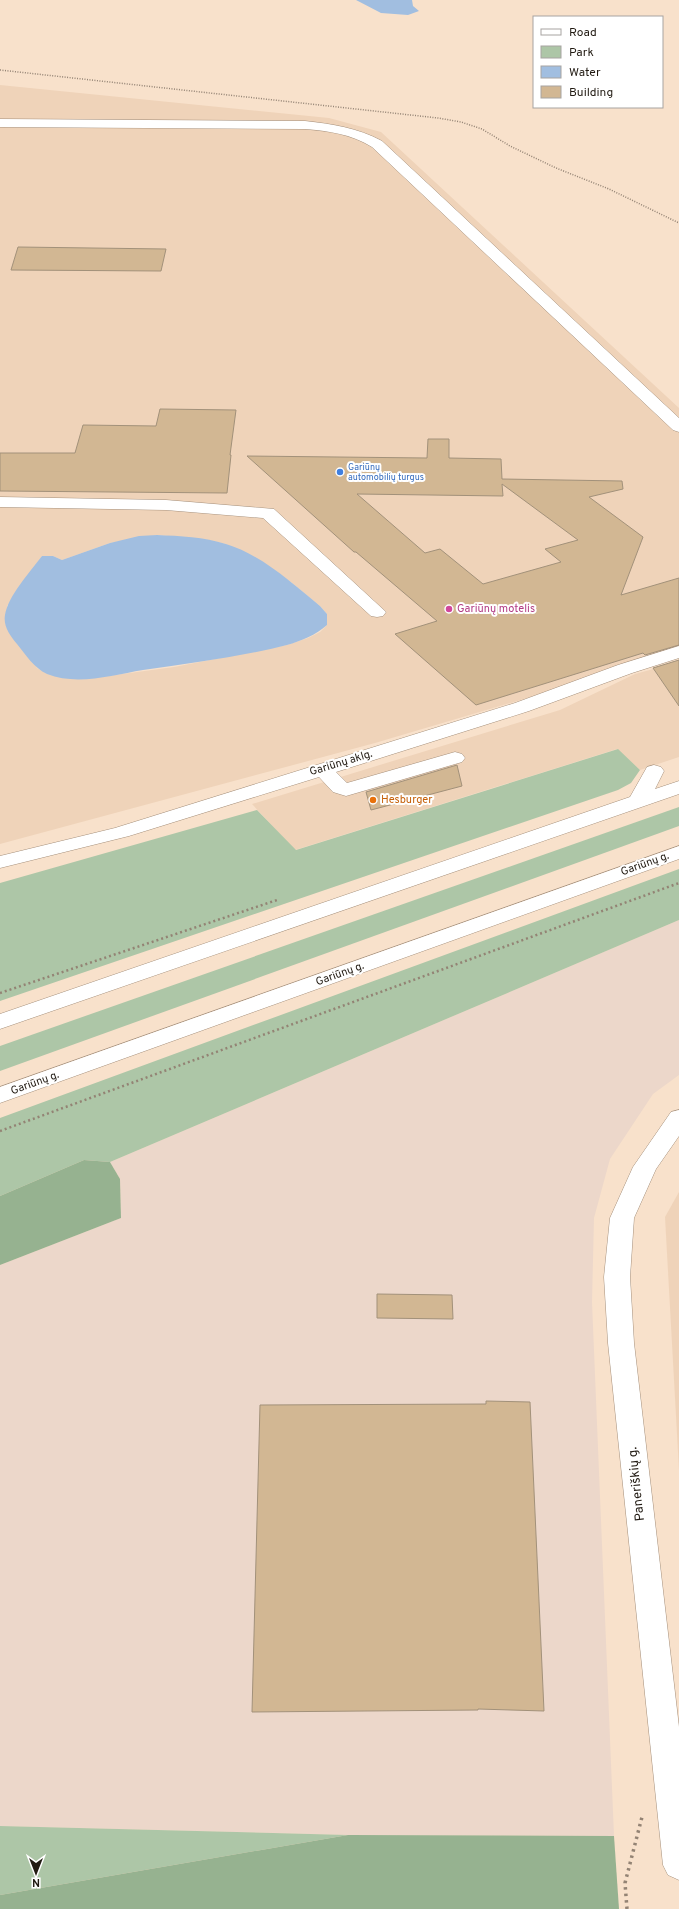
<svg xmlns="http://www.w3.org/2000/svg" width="679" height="1909" viewBox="0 0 679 1909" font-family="Overpass,sans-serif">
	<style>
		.built { fill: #efd3b9; fill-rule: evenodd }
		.industrial { fill: #ecd7ca }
		.green { fill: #adc6a7 }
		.forest { fill: #96b290 }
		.water { fill: #a1bee0 }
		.building { fill: #d2b793; stroke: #a2917a; fill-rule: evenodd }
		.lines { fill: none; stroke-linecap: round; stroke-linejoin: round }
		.minor-casing { stroke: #a5907c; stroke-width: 1 }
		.highway-casing { stroke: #a5907c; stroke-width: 1 }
		.path-far2 { stroke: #938374; stroke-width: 1.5; stroke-dasharray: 1 1.5; stroke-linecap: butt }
		.path-far1 { stroke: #938374; stroke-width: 2.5; stroke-dasharray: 2 3; stroke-linecap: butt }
		.path { stroke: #938374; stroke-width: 3.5; stroke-dasharray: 2.5 4; stroke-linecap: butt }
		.minor { fill: #fff; fill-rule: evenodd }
		.highway { fill: #fff; fill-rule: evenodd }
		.shop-dot { fill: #3f7fe0; stroke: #fff; stroke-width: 1.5 }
		.hotel-dot { fill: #d1479c; stroke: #fff; stroke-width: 1.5 }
		.food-dot { fill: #e8710a; stroke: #fff; stroke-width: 1.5 }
		.labels { text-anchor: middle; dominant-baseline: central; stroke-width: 4; stroke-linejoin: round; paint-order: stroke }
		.far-shop-label { font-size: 9px; fill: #366cbe; stroke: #fff; text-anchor: start }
		.hotel-label { font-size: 11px; fill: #b23c85; stroke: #fff; text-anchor: start }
		.street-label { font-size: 11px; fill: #221b13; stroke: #fff }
		.food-label { font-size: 11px; fill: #c56008; stroke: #fff; text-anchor: start }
		.near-street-label { font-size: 13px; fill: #221b13; stroke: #fff }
	</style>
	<rect width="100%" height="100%" fill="#f8e1cb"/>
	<g class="built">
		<path d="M0,85l329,33 52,14 298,276v245l-304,90 -375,101zM157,535l46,4 23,5 65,38 29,24 7,8v11l-7,7 -12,6 -21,7 -113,22 -74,10h-38l-14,-3 -11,-6 -30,-62 35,-50h11l9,4 48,-17z"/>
		<polygon points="679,662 679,757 640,770 617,749 295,850 252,804 560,710 635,674"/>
		<polygon points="679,1192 679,1470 665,1217"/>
	</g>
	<polygon class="industrial" points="679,920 679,1075 653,1094 610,1159 594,1218 592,1302 614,1836 348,1835 0,1826 0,1265 121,1218 120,1179 110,1162"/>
	<g class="green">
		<polygon points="618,749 640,770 631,783 618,790 0,1001 0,883 257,810 296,850"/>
		<polygon points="679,807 679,826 0,1071 0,1046"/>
		<polygon points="679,869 679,920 110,1162 84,1160 0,1196 0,1118"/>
		<polygon points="0,1826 348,1835 0,1895"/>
	</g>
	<g class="forest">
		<polygon points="84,1160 110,1162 120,1179 121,1218 0,1265 0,1196"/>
		<polygon points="348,1835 614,1836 619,1909 0,1909 0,1895"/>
	</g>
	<g class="water">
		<polygon points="356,0 412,0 413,6 419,11 408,15 381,13"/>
		<path d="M157,535c23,1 47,2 69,9 36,11 66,39 94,62l7,8v11c-11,10 -26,16 -40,20 -47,12 -96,18 -144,25 -30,5 -66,16 -96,4 -13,-6 -21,-19 -30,-30 -7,-8 -14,-18 -12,-29 3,-19 25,-43 37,-59h11l9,4 48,-17 29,-7z"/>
	</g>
	<g class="building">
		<polygon points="18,247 166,249 161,271 11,270"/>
		<polygon points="160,409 236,410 230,455 231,455 227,493 0,491 0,453 75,453 83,425 156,426"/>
		<path d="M428,439h21v19l52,1 1,20 120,2 1,8 -34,8 54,40 -22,58 58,-17v67l-34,10 -2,-2 -167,52 -81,-71 42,-13 -81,-69h-2l-107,-96 180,2zM502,484l76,56 -33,9 16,13 -78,22 -43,-35 -15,4 -68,-59 146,2z"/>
		<polygon points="679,660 679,706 653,668"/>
		<polygon points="457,765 462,786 371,810 366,792"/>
		<polygon points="377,1294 452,1295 453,1319 377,1318"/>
		<polygon points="486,1401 530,1402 544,1711 478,1709 478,1710 252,1712 260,1405 486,1404"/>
	</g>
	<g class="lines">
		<g class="minor-casing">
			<g id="minor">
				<path d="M0,119l305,2c27,3 53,7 77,20l297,277v14l-6,-2 -301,-283c-21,-13 -43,-16 -67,-18l-305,-2z"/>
				<polygon points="0,497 166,500 274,509 386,612 383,616 377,617 371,616 263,518 166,510 0,507"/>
				<polygon points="679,646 679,658 632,673 529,711 336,772 347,783 455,752 462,754 465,758 462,762 346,796 333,792 319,777 129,836 0,868 0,856 115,828 515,703 618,665"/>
				<polygon points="679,1110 679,1136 656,1169 634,1218 630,1277 634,1343 679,1727 679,1880 668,1875 663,1865 608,1343 604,1277 610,1218 633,1167 671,1112"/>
			</g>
		</g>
		<g class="highway-casing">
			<g id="highway">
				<polygon points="654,765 661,767 664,771 655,789 679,781 679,794 0,1029 0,1014 630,797 647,767"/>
				<polygon points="679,846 679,859 0,1103 0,1087"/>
			</g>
		</g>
		<polyline class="path-far2" points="0,70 438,118 461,122 482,129 510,146 556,168 609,189 679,223"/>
		<g class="path-far1">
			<polyline points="0,993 277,900"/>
			<polyline points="0,1131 679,883"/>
		</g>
		<polyline class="path" points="627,1909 625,1883 642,1817"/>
		<use href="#minor" class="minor"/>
		<use href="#highway" class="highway"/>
	</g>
	<circle class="shop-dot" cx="340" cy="472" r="4"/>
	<circle class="hotel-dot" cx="449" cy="609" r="4"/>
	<circle class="food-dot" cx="373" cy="800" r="4"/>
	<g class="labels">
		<g class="far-shop-label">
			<text x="348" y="467">Gariūnų<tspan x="348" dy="10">automobilių turgus</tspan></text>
		</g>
		<g class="hotel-label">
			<text x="457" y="609">Gariūnų motelis</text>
		</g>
		<g class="street-label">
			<text transform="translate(341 763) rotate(-17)">Gariūnų aklg.</text>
			<text transform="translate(645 864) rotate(-20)">Gariūnų g.</text>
			<text transform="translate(340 974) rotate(-20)">Gariūnų g.</text>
			<text transform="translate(35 1083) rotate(-20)">Gariūnų g.</text>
		</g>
		<g class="food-label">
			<text x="381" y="800">Hesburger</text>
		</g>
		<g class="near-street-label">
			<text transform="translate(637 1484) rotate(-96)">Paneriškių g.</text>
		</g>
	</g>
	<rect x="533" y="16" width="130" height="92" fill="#ffffff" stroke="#a7a4a1"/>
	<rect x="541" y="29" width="20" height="6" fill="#ffffff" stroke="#a7a4a1"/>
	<text x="569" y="36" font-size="12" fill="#221b13">Road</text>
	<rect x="541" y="46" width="20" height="12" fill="#adc6a7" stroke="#a7a4a1"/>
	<text x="569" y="56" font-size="12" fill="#221b13">Park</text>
	<rect x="541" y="66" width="20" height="12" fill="#a1bee0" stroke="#a7a4a1"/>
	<text x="569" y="76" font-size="12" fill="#221b13">Water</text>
	<rect x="541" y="86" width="20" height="12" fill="#d2b793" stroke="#a7a4a1"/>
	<text x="569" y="96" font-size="12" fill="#221b13">Building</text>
	<g transform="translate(36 1873) rotate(180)" stroke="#ffffff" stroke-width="3" paint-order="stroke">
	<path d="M0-3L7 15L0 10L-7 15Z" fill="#221b13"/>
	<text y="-6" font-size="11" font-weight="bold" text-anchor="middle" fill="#221b13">N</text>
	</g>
</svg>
